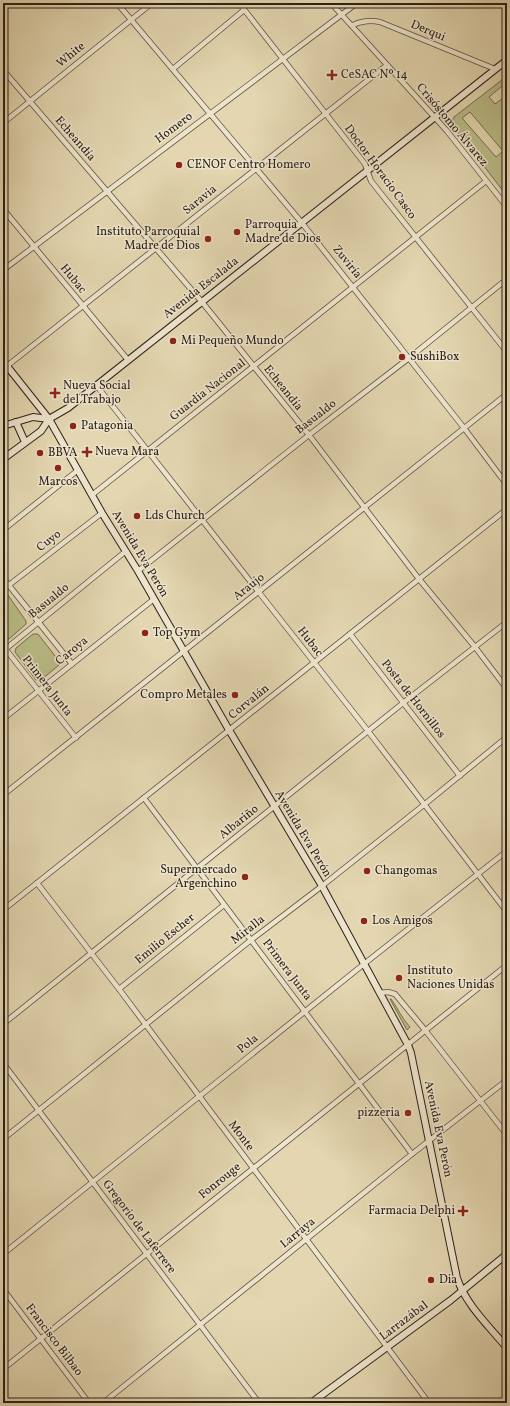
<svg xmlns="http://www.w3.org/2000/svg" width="510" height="1406" viewBox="0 0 510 1406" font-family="Vollkorn,serif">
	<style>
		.green { fill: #babc87; stroke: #736e50; fill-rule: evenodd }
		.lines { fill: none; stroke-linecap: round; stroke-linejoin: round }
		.street-casing { stroke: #5a4e3f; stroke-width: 6 }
		.secondary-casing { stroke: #2c2119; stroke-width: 8 }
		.street { stroke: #ede4cc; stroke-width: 4.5 }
		.secondary { stroke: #ede4cc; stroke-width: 6 }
		.poi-dot { fill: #8f2418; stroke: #ede4cc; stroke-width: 1.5 }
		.labels { text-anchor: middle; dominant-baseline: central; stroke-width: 3; stroke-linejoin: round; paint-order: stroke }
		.street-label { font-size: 12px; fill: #2c2119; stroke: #ede4cc }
		.poi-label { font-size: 12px; fill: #2c2119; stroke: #ede4cc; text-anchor: start }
	</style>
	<rect width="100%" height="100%" fill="#e3d6b0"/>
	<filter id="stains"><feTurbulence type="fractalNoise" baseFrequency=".005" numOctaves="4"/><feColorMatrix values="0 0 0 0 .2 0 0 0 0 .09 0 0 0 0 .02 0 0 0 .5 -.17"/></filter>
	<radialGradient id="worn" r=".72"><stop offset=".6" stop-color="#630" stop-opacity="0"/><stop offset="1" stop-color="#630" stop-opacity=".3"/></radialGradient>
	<g class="green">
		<path d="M507,76v6l-18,15 6,7 12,-9v101l-54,-70c-1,-4 -1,-6 1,-9zM470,112l33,39 -7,6 -34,-39z"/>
		<polygon points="3,588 26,621 26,624 9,639 5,639 3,636"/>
		<polygon points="33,634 38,634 59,661 59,665 41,680 36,680 15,652 16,648"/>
		<path d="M390,999h1c7,9 11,20 19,28l-3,3z"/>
	</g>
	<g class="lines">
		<g class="street-casing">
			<g id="street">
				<polyline points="117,3 302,223 464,428 507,485"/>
				<polyline points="239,3 365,164 371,181 507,352"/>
				<polyline points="331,3 447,131 507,207"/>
				<path d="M353,25c9,-4 17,-5 27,-3l115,47"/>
				<polyline points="173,69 244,10"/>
				<polyline points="3,70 202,302 309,435 419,579 475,647 507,689"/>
				<polyline points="3,123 152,3"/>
				<polyline points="3,209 128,360"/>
				<polyline points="3,270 357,3"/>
				<polyline points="7,366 387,65"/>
				<polyline points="96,385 368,731 507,912"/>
				<polyline points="92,495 486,181"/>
				<polyline points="3,530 78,470"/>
				<polyline points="138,571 309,435 409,358 507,279"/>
				<polyline points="3,578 72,664"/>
				<polyline points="9,585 102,513"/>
				<polyline points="350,634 460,776"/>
				<polyline points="3,646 76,738"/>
				<polyline points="3,651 126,551"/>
				<polyline points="3,719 154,599"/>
				<polyline points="3,795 507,394"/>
				<polyline points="144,798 412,1154"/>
				<polyline points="37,883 119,989 429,1403"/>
				<path d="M3,910c168,-134 336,-268 504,-401"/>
				<polyline points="119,989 224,905"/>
				<polyline points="379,993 388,992 395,994 425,1030 507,1135"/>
				<polyline points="3,1024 403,703 507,622"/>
				<polyline points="3,1063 259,1403"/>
				<polyline points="3,1139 251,940 322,886 425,804 507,737"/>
				<polyline points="3,1254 364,964 507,851"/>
				<polyline points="3,1289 89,1403"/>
				<polyline points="3,1369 507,965"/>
				<polyline points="103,1403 412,1154 507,1080"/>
			</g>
		</g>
		<g class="secondary-casing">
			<g id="secondary">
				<path d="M3,361l46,58 53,94 36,58 91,159 93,156 86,159 3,8 46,225c9,27 32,48 50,70"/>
				<polyline points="16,422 25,442"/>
				<polyline points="3,426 33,417 49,419"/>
				<polyline points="3,459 41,431 49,419 68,408 507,60"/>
				<polyline points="311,1403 451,1300 507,1254"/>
			</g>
		</g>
		<use href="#street" class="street"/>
		<use href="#secondary" class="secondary"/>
	</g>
	<g class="poi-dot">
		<path d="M330 69h4v4h4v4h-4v4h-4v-4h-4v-4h4z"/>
		<circle cx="179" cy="165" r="4"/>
		<circle cx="237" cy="232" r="4"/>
		<circle cx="208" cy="239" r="4"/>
		<circle cx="173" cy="341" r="4"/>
		<circle cx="402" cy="357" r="4"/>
		<path d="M53 387h4v4h4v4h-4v4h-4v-4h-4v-4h4z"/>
		<circle cx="73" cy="426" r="4"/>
		<path d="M85 446h4v4h4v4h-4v4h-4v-4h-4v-4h4z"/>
		<circle cx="40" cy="453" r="4"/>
		<circle cx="58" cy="468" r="4"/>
		<circle cx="137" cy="516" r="4"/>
		<circle cx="145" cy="633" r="4"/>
		<circle cx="235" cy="695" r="4"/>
		<circle cx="367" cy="871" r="4"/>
		<circle cx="245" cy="877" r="4"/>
		<circle cx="364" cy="921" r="4"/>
		<circle cx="399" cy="978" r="4"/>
		<circle cx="408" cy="1113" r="4"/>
		<path d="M461 1205h4v4h4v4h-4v4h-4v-4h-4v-4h4z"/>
		<circle cx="431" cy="1280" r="4"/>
	</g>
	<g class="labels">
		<g class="street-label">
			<text transform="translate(428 31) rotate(23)">Derqui</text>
			<text transform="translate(71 55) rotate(-39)">White</text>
			<text transform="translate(452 125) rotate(50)">Crisóstomo Álvarez</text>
			<text transform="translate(174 128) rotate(-37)">Homero</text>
			<text transform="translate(75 139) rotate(49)">Echeandía</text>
			<text transform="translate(380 172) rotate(54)">Doctor Horacio Casco</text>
			<text transform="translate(200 200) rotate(-39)">Saravia</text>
			<text transform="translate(347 262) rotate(51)">Zuviría</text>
			<text transform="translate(73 279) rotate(51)">Hubac</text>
			<text transform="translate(201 288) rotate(-38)">Avenida Escalada</text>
			<text transform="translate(283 388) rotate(51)">Echeandía</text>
			<text transform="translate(208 390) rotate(-38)">Guardia Nacional</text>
			<text transform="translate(316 417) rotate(-38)">Basualdo</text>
			<text transform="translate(49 541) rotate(-38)">Cuyo</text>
			<text transform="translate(140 554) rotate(59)">Avenida Eva Perón</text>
			<text transform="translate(249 587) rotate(-38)">Araujo</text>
			<text transform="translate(49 601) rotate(-39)">Basualdo</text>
			<text transform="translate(310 642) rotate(52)">Hubac</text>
			<text transform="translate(72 651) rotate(-39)">Caroya</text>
			<text transform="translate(47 686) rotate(52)">Primera Junta</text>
			<text transform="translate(413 699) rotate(52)">Posta de Hornillos</text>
			<text transform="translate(249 702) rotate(-39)">Corvalán</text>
			<text transform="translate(239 822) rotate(-39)">Albariño</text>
			<text transform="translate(303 834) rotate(59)">Avenida Eva Perón</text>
			<text transform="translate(248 930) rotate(-38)">Miralla</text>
			<text transform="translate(165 939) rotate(-39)">Emilio Escher</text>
			<text transform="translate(287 970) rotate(53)">Primera Junta</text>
			<text transform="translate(248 1044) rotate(-39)">Pola</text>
			<text transform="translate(438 1129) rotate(78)">Avenida Eva Perón</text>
			<text transform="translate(241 1136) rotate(53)">Monte</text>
			<text transform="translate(220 1181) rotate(-39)">Fonrouge</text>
			<text transform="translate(139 1227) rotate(53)">Gregorio de Laferrere</text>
			<text transform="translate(298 1233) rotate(-39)">Larraya</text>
			<text transform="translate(404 1321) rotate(-37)">Larrazábal</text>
			<text transform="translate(54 1340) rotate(53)">Francisco Bilbao</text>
		</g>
		<g class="poi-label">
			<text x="341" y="75">CeSAC Nº 14</text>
			<text x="187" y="165">CENOF Centro Homero</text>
			<text x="245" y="225">Parroquia<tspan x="245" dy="14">Madre de Dios</tspan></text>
			<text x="200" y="232" text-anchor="end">Instituto Parroquial<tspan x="200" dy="14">Madre de Dios</tspan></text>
			<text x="181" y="341">Mi Pequeño Mundo</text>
			<text x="410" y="357">SushiBox</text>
			<text x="63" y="386">Nueva Social<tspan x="63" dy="14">del Trabajo</tspan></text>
			<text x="81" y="426">Patagonia</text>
			<text x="95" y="452">Nueva Mara</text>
			<text x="48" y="453">BBVA</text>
			<text x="58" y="482" text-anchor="middle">Marcos</text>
			<text x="145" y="516">Lds Church</text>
			<text x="153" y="633">Top Gym</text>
			<text x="227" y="695" text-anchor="end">Compro Metales</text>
			<text x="237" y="870" text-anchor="end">Supermercado<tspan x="237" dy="14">Argenchino</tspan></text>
			<text x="375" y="871">Changomas</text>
			<text x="372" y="921">Los Amigos</text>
			<text x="407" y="971">Instituto<tspan x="407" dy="14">Naciones Unidas</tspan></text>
			<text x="400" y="1113" text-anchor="end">pizzeria</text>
			<text x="455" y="1211" text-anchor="end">Farmacia Delphi</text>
			<text x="439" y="1280">Dia</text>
		</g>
	</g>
	<rect width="510" height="1406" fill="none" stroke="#e3d6b0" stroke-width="16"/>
	<rect x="4" y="4" width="502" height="1398" fill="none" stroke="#2c2119" stroke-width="2"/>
	<rect x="8" y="8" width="494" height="1390" fill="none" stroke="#2c2119"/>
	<rect width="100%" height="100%" filter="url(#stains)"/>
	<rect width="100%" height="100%" fill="url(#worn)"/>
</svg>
